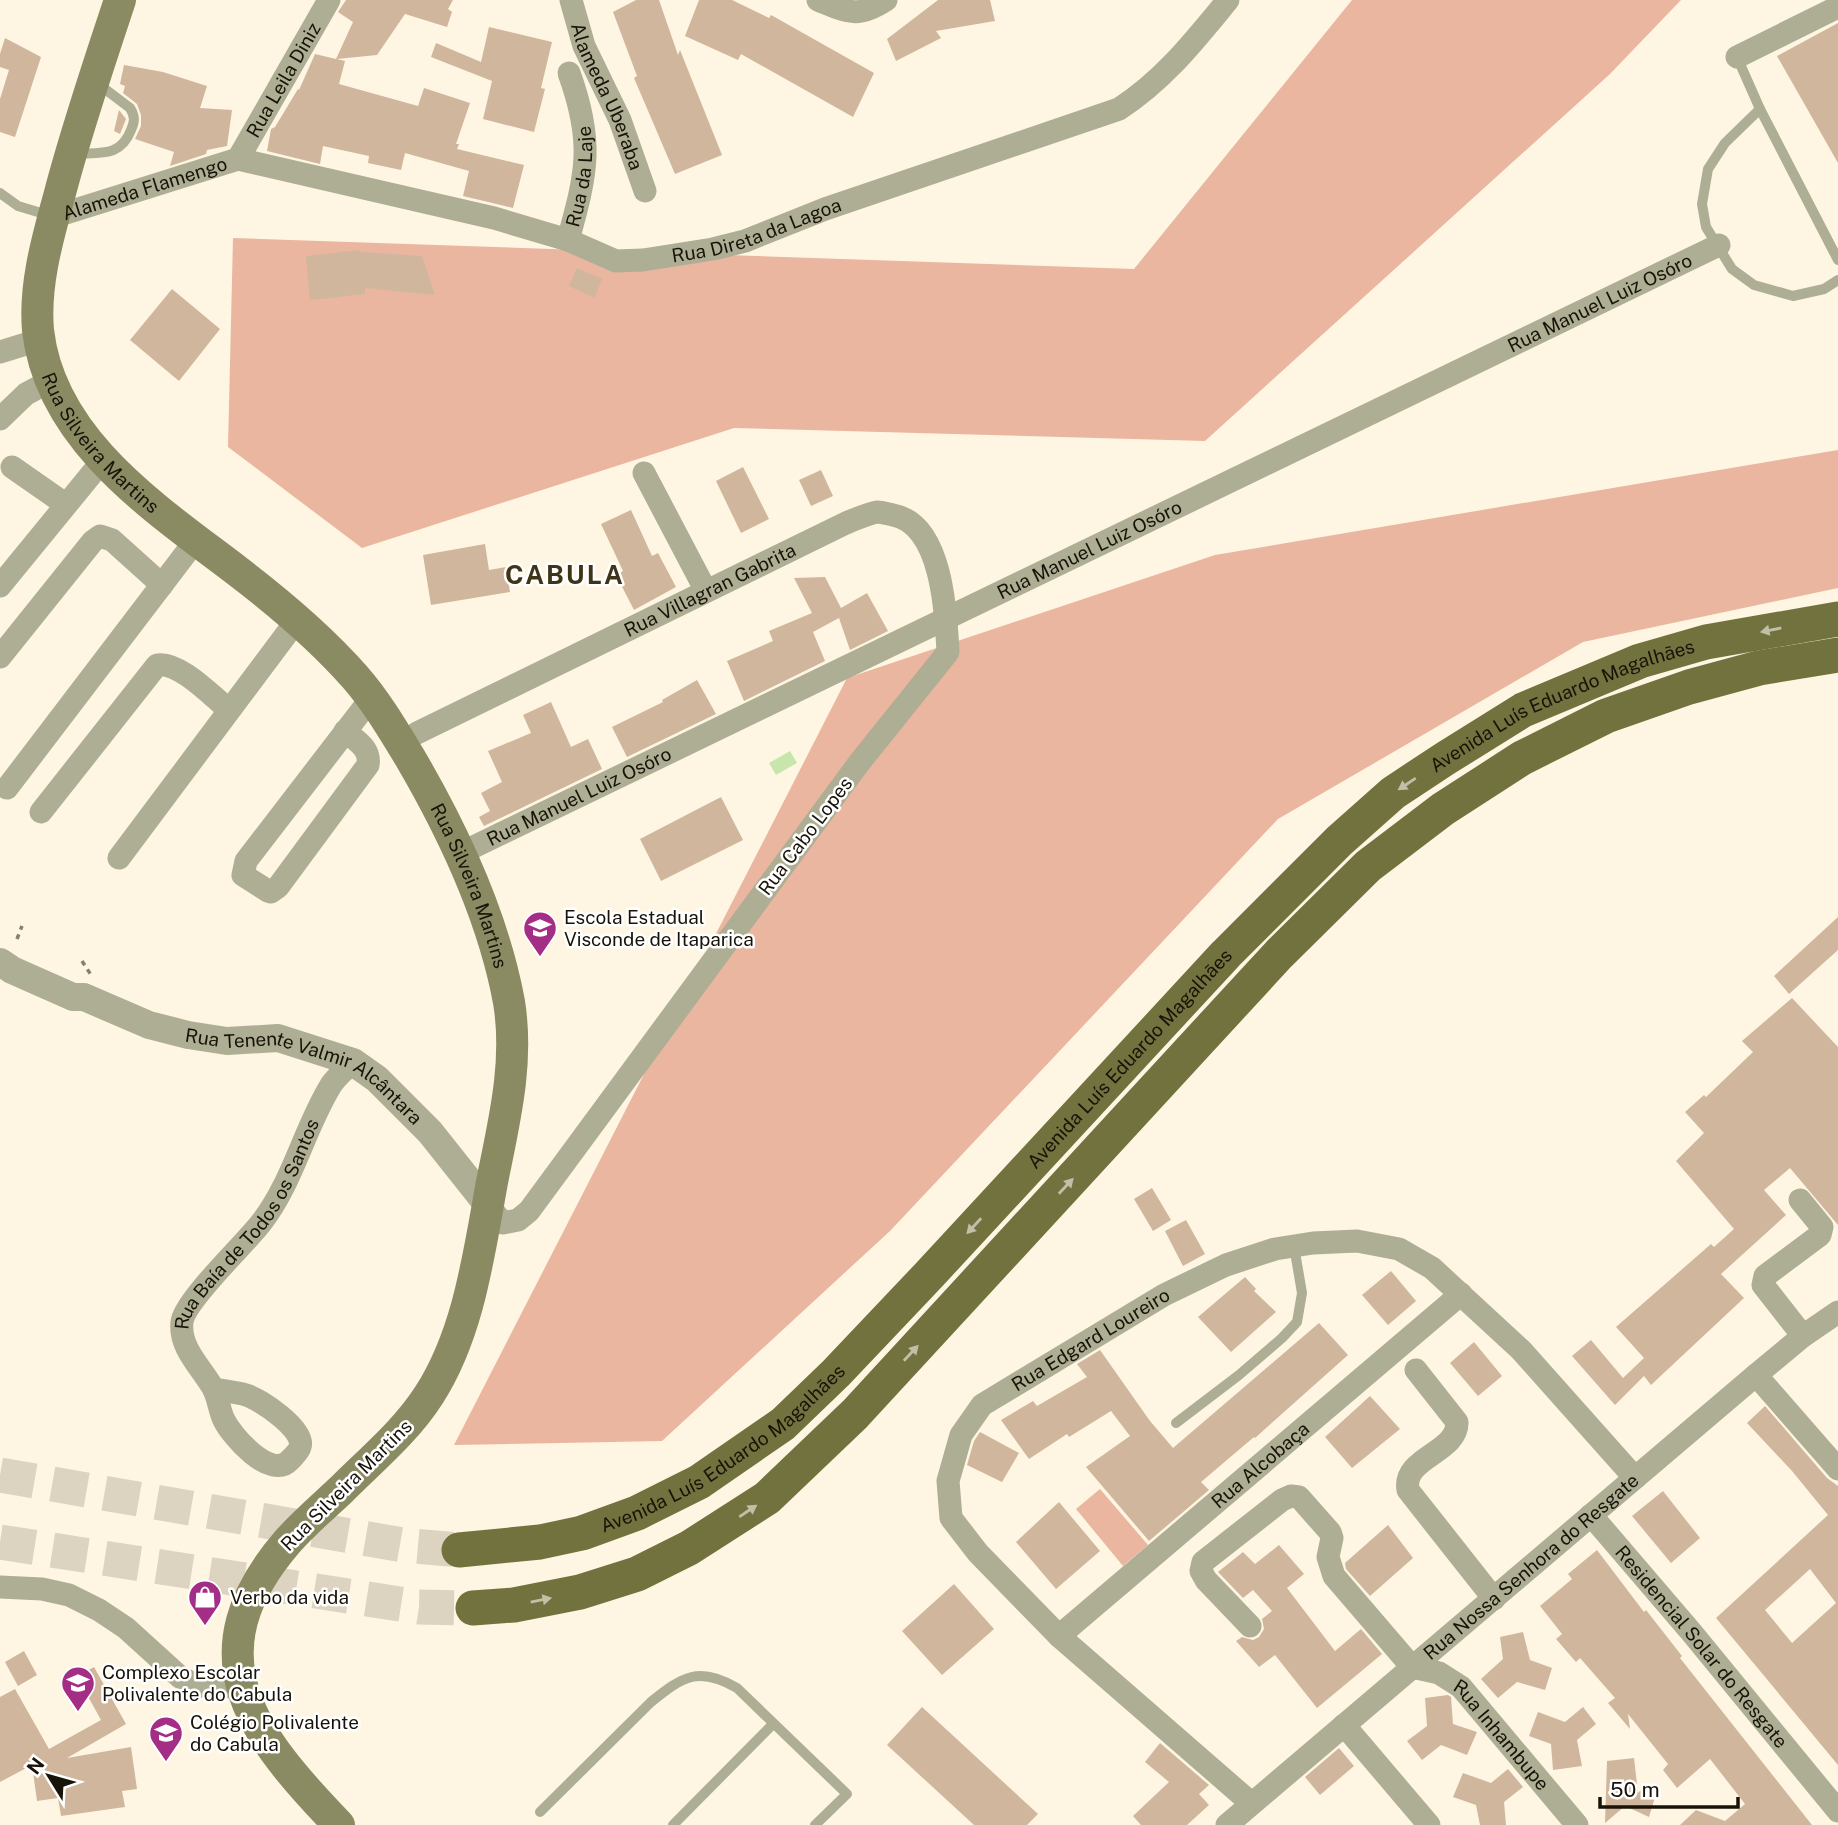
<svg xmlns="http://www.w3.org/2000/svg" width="1838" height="1825" viewBox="0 0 1838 1825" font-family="'Public Sans',sans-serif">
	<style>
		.green { fill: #eab6a0 }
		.water { fill: #c8e6ac }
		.building { fill: #d0b69d; fill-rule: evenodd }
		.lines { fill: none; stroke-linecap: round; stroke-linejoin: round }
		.primary-tunnel { stroke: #dcd4c1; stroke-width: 35; stroke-dasharray: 35 18; stroke-linecap: butt }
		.path { stroke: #857f70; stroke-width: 3.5; stroke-dasharray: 5 5; stroke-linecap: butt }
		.service { stroke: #adae93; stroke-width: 10 }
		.minor { stroke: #adae93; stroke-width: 23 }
		.tertiary { stroke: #adae93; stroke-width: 28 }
		.secondary { stroke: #8b8b63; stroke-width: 32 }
		.primary { stroke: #72723f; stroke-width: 35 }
		.oneway { fill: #c0c0a9 }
		.labels { text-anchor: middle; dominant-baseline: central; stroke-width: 5; stroke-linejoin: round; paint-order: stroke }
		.street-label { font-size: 19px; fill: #181308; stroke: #fff }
		.poi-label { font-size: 19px; fill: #181308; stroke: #fff; text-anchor: start }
		.district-label { font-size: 26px; font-weight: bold; letter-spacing: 2px; fill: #403418; stroke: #fff }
	</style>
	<rect width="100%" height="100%" fill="#fef6e2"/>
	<g class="green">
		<polygon points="1352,0 1681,0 1610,74 1205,441 734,428 362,548 228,447 233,238 1134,269"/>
		<polygon points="1838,450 1838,588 1583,642 1278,819 890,1231 662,1441 454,1445 847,678 1215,555"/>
		<polygon points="1100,1489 1148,1545 1123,1566 1076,1509"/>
	</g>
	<polygon class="water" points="790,751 797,763 776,775 769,763"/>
	<g class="building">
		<polygon points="346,0 453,0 448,9 452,12 447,27 405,14 377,55 337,59 345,61 339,84 418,106 424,88 470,103 456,144 459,144 457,149 524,165 513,208 463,196 469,171 405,153 401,170 368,163 369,156 323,146 320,164 267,151 271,129 275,127 298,89 299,90 315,54 336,59 353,22 338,12"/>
		<polygon points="636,0 659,0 678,55 680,50 722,155 675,174 634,78 637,76 613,12"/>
		<polygon points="699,0 732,0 769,18 771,15 874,73 853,117 741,54 738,60 685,36"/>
		<polygon points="938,0 990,0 995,21 936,31 941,38 896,61 887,39"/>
		<polygon points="1838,23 1838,163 1777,56"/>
		<polygon points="489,27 552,42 541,88 545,89 534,132 483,119 492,81 431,57 436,43 481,62"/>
		<polygon points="5,38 41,57 15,137 0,132 0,99 9,70 0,67 0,54"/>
		<polygon points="124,65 163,72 207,86 200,108 232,110 227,146 207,150 206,154 170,166 174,152 135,139 141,126 141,115 137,104 123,93 125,86 120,84"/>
		<polygon points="119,110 126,119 120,134 114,131"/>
		<polygon points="360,250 361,252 422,256 435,295 365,288 365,294 310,300 306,256"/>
		<polygon points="577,268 602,279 594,298 569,286"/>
		<polygon points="172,289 220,329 179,381 130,340"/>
		<polygon points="743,467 769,519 741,533 716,481"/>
		<polygon points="821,470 833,496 811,506 799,480"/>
		<polygon points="631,510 652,556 658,553 676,587 634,610 616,575 623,571 601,524"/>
		<polygon points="485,544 489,570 506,567 510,592 431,605 423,555"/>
		<polygon points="825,577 841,608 867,593 888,631 850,650 839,618 813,632 825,661 744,701 727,661 773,641 769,631 812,613 794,578"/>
		<polygon points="697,680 716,714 627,757 612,727 663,702 662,700"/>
		<polygon points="551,702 571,747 588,739 602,769 484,826 479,817 490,811 481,793 502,782 488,751 531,733 523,715"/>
		<polygon points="721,797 743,840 661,881 640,839"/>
		<polygon points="1838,917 1838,950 1789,994 1774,976"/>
		<polygon points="1792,998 1838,1047 1838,1225 1790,1168 1764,1190 1786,1215 1721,1274 1744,1298 1651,1385 1644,1376 1615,1405 1572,1356 1591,1340 1623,1378 1644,1358 1616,1327 1711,1244 1714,1247 1734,1229 1676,1161 1704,1133 1685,1112 1704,1095 1706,1097 1753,1052 1742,1041"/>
		<polygon points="1152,1188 1171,1220 1153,1231 1134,1199"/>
		<polygon points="1186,1220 1205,1254 1183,1266 1165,1231"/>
		<polygon points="1391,1271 1416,1301 1388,1325 1362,1295"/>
		<polygon points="1245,1277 1256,1289 1254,1291 1276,1312 1231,1352 1198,1317"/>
		<polygon points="1319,1323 1348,1355 1255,1438 1254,1437 1201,1482 1209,1490 1149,1541 1086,1467 1130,1436 1111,1411 1069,1437 1067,1434 1029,1459 1001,1420 1033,1401 1037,1406 1087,1377 1077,1364 1100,1350 1150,1421 1173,1448"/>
		<polygon points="1474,1342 1502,1376 1478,1396 1450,1363"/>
		<polygon points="1370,1396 1400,1429 1352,1468 1325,1437"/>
		<path d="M1765,1406l62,72 11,8v279l-122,-147 112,-103 -36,-44 -45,-48zM1810,1569l26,34 -44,40 -27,-33z"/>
		<polygon points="980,1432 1019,1453 1002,1482 967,1465 974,1441"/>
		<polygon points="1663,1491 1700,1538 1671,1563 1632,1516"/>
		<polygon points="1059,1502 1100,1551 1056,1589 1016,1542"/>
		<polygon points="1388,1525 1413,1558 1370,1596 1346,1569 1345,1563"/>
		<polygon points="1279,1545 1304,1574 1287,1588 1335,1651 1361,1629 1382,1654 1317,1708 1275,1655 1259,1667 1236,1641 1242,1637 1253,1640 1259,1637 1264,1629 1262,1619 1272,1611 1253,1590 1243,1598 1218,1572 1243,1552 1255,1564"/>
		<polygon points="1597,1550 1644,1612 1646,1610 1682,1656 1680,1658 1812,1825 1680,1825 1696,1810 1725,1821 1745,1804 1710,1759 1677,1788 1663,1770 1668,1764 1628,1714 1630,1729 1608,1703 1615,1698 1580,1658 1576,1662 1556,1639 1562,1634 1540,1606 1572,1579 1568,1574"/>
		<polygon points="954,1584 994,1629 942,1675 902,1631"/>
		<polygon points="1523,1632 1530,1660 1552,1668 1545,1690 1517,1682 1498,1698 1481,1679 1503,1659 1500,1637"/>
		<polygon points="24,1651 37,1675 18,1686 5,1662"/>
		<polygon points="94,1667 126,1724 67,1758 131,1747 137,1789 122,1791 125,1807 61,1816 58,1798 37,1801 32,1765 0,1782 0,1697 15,1689 49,1749 101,1720 85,1691 70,1700 62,1685"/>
		<polygon points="1448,1695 1451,1697 1453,1724 1477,1732 1467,1755 1441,1745 1422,1760 1407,1741 1427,1726 1425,1698"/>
		<polygon points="922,1707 1038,1814 1027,1825 974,1825 887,1745"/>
		<polygon points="1583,1707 1596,1724 1577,1740 1582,1766 1553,1770 1551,1744 1529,1736 1538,1712 1565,1722"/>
		<polygon points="1160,1743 1209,1785 1199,1794 1209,1805 1187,1825 1141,1825 1133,1816 1169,1782 1145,1762"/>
		<polygon points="1339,1748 1354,1766 1320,1795 1305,1777"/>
		<polygon points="1634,1758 1638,1793 1642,1789 1656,1794 1649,1817 1625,1806 1605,1823 1607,1761"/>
		<polygon points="1508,1769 1523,1787 1504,1802 1506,1825 1480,1825 1476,1805 1453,1797 1463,1773 1491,1783"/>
	</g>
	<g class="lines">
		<g class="primary-tunnel">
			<polyline points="0,1475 403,1545 459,1550"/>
			<polyline points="0,1542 419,1607 473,1608"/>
		</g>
		<g class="path">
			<polyline points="17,939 22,926"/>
			<polyline points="82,961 91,975"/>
		</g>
		<g class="service">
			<polyline points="1737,57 1760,109 1838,260"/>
			<polyline points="1760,109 1725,143 1708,169 1702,204 1706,227 1732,269 1754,285 1793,296 1824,289 1838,280"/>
			<path d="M73,154c27,-2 47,4 58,-24 4,-9 4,-14 -1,-22l-33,-25"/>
			<polyline points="0,193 18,206 51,216"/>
			<polyline points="1176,1423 1239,1375 1282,1338 1297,1322 1302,1293 1294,1246"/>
			<path d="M540,1812l111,-110c32,-26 48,-36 86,-14l110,106 -32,31"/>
			<polyline points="673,1825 773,1724"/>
		</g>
		<g class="minor">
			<path id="s1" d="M571,0l13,46 36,74 25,71"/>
			<path d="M818,0c30,12 39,19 68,0"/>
			<polyline points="1737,57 1838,7"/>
			<path id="s2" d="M238,159l256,59 74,22 48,21 27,-1 70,-11 32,-8 80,-32 294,-100c45,-29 76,-69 109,-109"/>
			<path id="s3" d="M238,159l91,-159"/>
			<path id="s4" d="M53,217l185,-58"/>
			<path id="s5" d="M568,240c19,-68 26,-98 1,-167"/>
			<polyline points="0,352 26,344 40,342"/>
			<polyline points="0,419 26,394 52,380"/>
			<polyline points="12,467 65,504"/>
			<polyline points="644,473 706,591"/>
			<polyline points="0,586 103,460"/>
			<polyline points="0,657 93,541 100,536 112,540 162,585"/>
			<path d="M345,731c11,10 26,17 23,34l-90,122 -7,5 -3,-1 -25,-16 3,-14 126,-164"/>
			<path id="s6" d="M417,733l429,-210c10,-4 21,-9 31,-11 5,0 11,2 16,3 49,9 53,97 55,137l-89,111 -330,448 -11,9 -15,3 -15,-18"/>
			<polyline points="7,788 196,540"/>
			<path d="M41,812l116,-147c22,-4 55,31 72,45"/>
			<path id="s7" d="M459,854l1260,-609"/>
			<polyline points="119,858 297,620"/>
			<polyline points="1800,1200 1822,1227 1820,1235 1765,1276 1763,1285 1803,1336"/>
			<path d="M1416,1370l41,52c1,31 -55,35 -49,68l86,109"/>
			<polyline points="1756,1375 1838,1469"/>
			<path id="s8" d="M214,1389c10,2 22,3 32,6 14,4 60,35 54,52 -1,4 -7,10 -10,13 -19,21 -59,-24 -67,-42 -4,-10 -5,-21 -10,-30 -12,-21 -34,-40 -31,-66 2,-21 63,-78 79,-99 32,-41 43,-94 70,-138 6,-9 15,-16 22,-23"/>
			<path id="s9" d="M1591,1515l101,118 146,178"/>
			<polyline points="0,1587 42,1589 69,1595 99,1610 126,1628 180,1677 197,1686 242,1687"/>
			<path id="s10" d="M1250,1626l-44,-46 -5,-9 2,-9 79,-62 9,-4 8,1 31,35 2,6 -4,19 6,19 78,91 27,6 22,14 116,138"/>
			<path id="s11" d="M1059,1636l402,-342"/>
			<polyline points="1344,1725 1429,1825"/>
			<path id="s12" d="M1251,1803l-192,-167 -81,-83 -27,-35 -3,-37 13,-46 21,-30 182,-110 62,-30 49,-16 38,-6 44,-2 42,8 33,19 89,82 114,128"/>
			<path id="s13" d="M1227,1825l529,-450 47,-39 35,-24"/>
		</g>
		<path class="tertiary" id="s14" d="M0,962l12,8 61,27h11l65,28 39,10 39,6 51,-3 75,24 24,17 53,53 58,73"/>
		<path class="secondary" id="s15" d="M120,0c-21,64 -43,128 -60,193 -12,44 -26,91 -22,137 12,110 118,179 198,240 42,32 84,67 119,107 21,24 37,51 54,79 44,75 84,159 100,246 10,61 -5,120 -17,180 -13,71 -23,151 -63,213 -23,36 -57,64 -87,94 -18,17 -37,33 -54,52 -99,114 -36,194 51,284"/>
		<g class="primary">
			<path id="s16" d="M459,1550l81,-8 42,-9 55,-20 62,-31 84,-58 53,-51 92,-97 298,-322 113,-113 54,-48 53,-35 77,-48 117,-49 66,-19 132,-23"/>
			<polyline points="473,1608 514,1605 580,1592 637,1574 689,1548 767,1498 855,1414 1279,954 1368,866 1443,809 1522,758 1606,716 1689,687 1759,668 1838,655"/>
		</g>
	</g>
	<defs><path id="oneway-solid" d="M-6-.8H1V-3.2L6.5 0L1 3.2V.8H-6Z" transform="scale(1.75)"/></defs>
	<g class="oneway">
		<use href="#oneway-solid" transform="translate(1771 630) rotate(169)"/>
		<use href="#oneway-solid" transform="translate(1407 784) rotate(146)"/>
		<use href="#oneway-solid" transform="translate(1066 1186) rotate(-47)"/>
		<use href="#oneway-solid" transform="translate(974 1226) rotate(133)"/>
		<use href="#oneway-solid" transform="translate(911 1353) rotate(-47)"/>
		<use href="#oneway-solid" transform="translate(748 1511) rotate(-34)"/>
		<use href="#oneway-solid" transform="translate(541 1600) rotate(-11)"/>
	</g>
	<defs>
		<g id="school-pin" transform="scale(1.75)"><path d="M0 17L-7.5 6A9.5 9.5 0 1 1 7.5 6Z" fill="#a42d86" stroke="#fff"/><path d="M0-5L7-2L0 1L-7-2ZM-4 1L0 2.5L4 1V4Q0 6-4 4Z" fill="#fff"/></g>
		<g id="shop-pin" transform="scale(1.75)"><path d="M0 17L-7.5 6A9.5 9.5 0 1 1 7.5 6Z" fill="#a42d86" stroke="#fff"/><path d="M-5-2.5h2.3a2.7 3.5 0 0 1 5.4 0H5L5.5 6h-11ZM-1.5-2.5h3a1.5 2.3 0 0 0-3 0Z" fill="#fff"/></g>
	</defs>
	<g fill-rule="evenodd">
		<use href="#school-pin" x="540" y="928"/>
		<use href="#shop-pin" x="205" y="1597"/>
		<use href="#school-pin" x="78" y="1683"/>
		<use href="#school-pin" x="166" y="1733"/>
	</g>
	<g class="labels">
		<g class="street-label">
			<text stroke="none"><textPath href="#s3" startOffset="91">Rua Leila Diniz</textPath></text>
			<text stroke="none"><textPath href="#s1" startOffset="103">Alameda Uberaba</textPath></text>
			<text stroke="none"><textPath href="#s5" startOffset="65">Rua da Laje</textPath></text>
			<text stroke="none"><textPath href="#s4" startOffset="96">Alameda Flamengo</textPath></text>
			<text stroke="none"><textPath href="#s2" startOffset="537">Rua Direta da Lagoa</textPath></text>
			<text stroke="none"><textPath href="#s7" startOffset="1267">Rua Manuel Luiz Osóro</textPath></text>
			<text stroke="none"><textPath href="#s15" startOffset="474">Rua Silveira Martins</textPath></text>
			<text stroke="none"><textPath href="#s7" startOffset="700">Rua Manuel Luiz Osóro</textPath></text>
			<text stroke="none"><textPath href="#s6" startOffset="326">Rua Villagran Gabrita</textPath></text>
			<text stroke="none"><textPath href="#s16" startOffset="1424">Avenida Luís Eduardo Magalhães</textPath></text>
			<text stroke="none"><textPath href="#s7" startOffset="133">Rua Manuel Luiz Osóro</textPath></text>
			<text transform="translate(805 836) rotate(-53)">Rua Cabo Lopes</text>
			<text stroke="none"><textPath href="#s15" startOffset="1062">Rua Silveira Martins</textPath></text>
			<text stroke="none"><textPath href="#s16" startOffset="858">Avenida Luís Eduardo Magalhães</textPath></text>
			<text stroke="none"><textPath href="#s14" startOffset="331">Rua Tenente Valmir Alcântara</textPath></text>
			<text stroke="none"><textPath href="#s8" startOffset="441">Rua Baía de Todos os Santos</textPath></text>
			<text stroke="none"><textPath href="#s12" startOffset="663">Rua Edgard Loureiro</textPath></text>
			<text stroke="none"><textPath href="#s16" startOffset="290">Avenida Luís Eduardo Magalhães</textPath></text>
			<text stroke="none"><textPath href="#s11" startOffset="264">Rua Alcobaça</textPath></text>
			<text transform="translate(346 1485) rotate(-45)">Rua Silveira Martins</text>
			<text stroke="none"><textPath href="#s13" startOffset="399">Rua Nossa Senhora do Resgate</textPath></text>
			<text stroke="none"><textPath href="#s9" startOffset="172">Residencial Solar do Resgate</textPath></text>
			<text stroke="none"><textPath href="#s10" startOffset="530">Rua Inhambupe</textPath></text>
		</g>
		<g class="poi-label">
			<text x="564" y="917">Escola Estadual<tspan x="564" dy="22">Visconde de Itaparica</tspan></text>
			<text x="230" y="1597">Verbo da vida</text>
			<text x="102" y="1672">Complexo Escolar<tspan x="102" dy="22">Polivalente do Cabula</tspan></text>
			<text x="190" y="1722">Colégio Polivalente<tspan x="190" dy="22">do Cabula</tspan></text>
		</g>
		<g class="district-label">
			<text x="565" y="574">CABULA</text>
		</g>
	</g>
	<g transform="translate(49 1776) rotate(307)" stroke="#ffffff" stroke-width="5" paint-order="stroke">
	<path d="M0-5L12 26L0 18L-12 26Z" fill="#181308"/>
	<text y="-10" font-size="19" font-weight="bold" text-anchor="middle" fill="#181308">N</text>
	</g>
	<path d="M1600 1797v10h138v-10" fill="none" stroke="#181308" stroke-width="3.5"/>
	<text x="1610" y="1797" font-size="21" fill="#181308" stroke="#ffffff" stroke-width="5" paint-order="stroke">50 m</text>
</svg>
